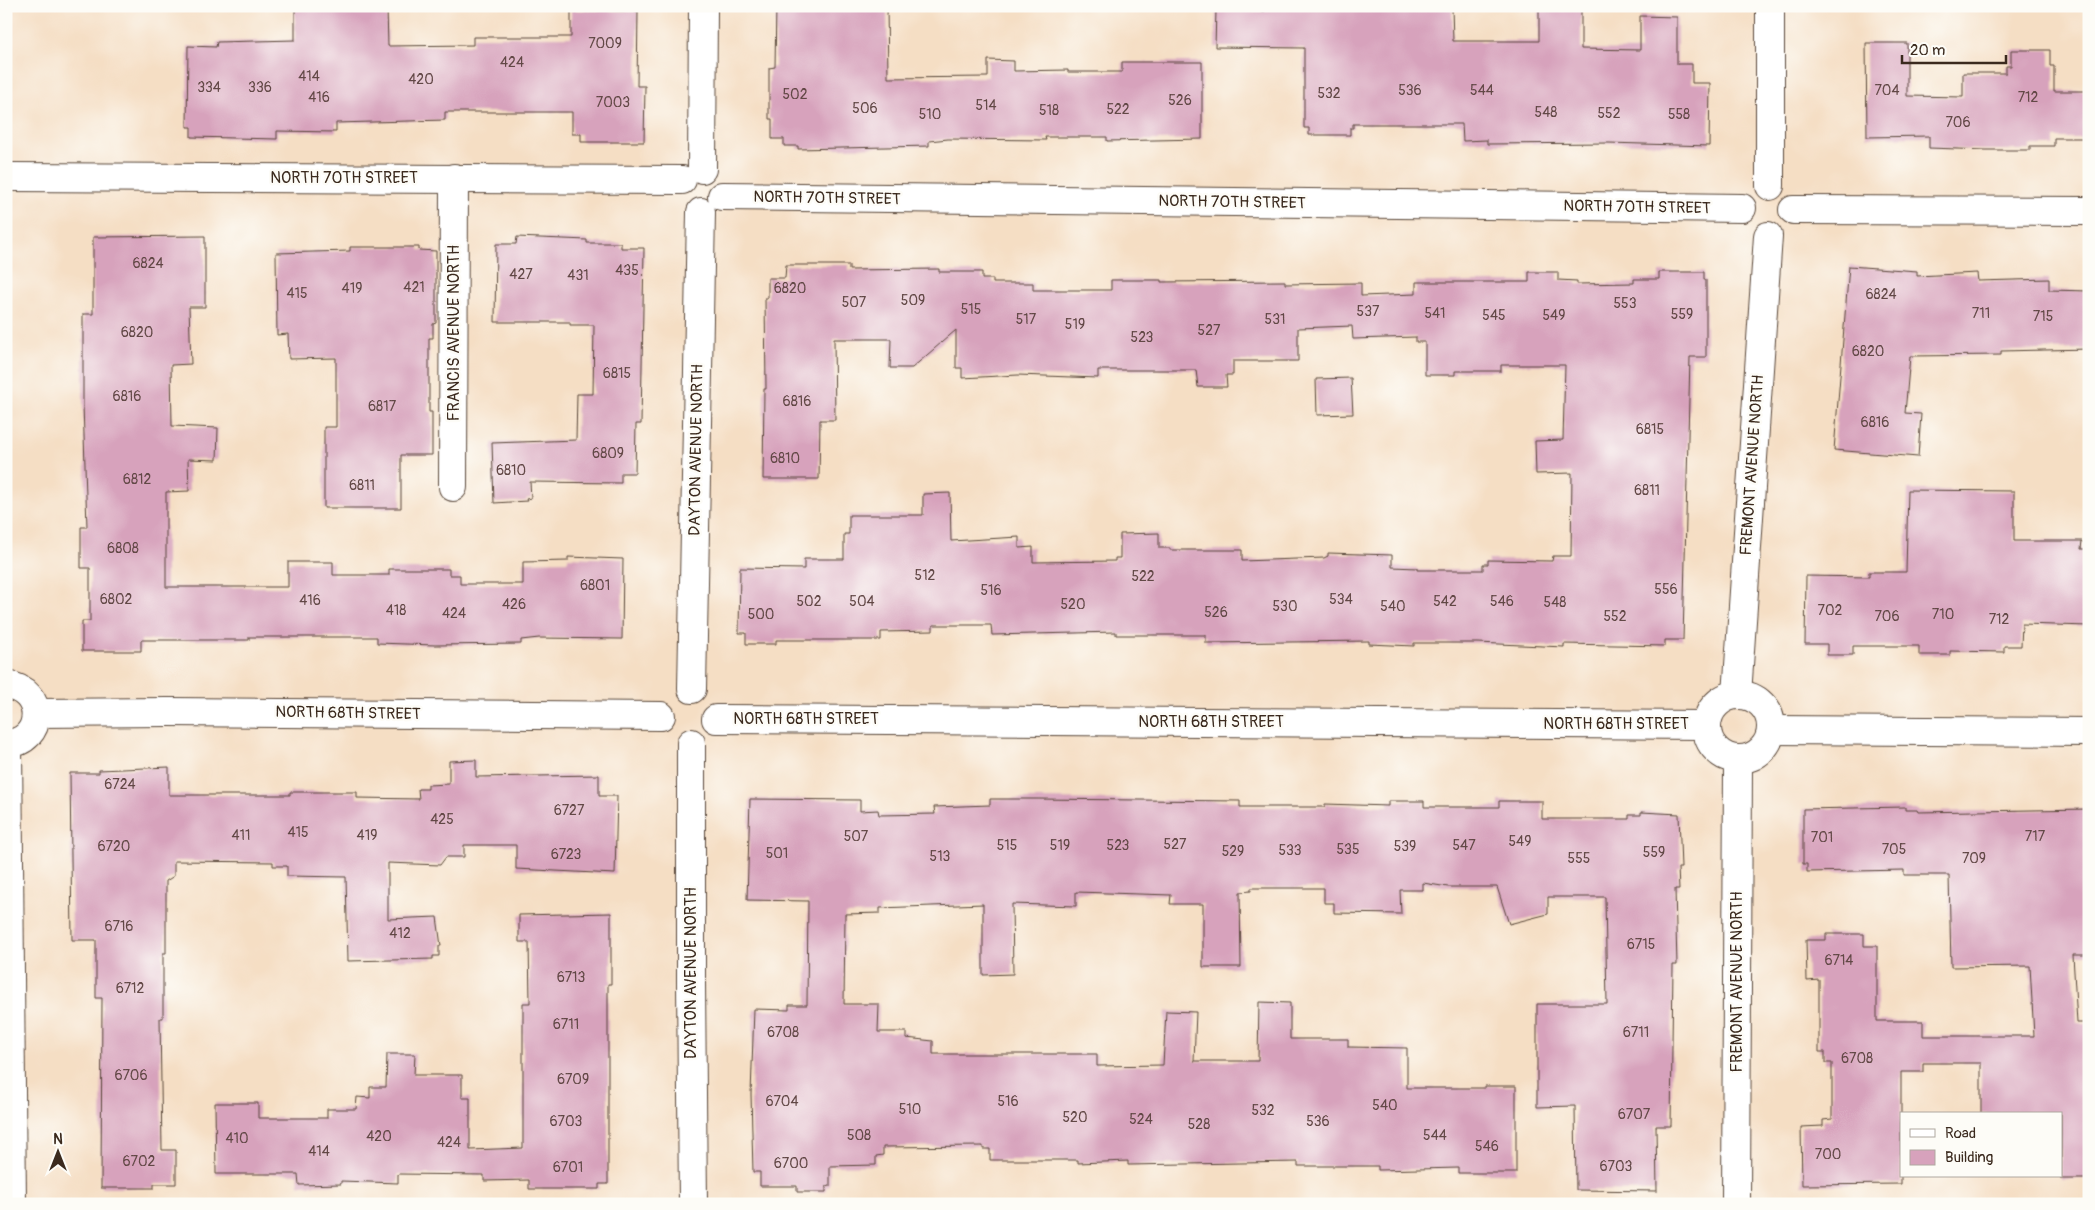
<svg xmlns="http://www.w3.org/2000/svg" width="2095" height="1210" viewBox="0 0 2095 1210" font-family="Pangolin,sans-serif">
	<style>
		.building { fill: #d7a2bc }
		.lines { fill: none; stroke-linecap: round; stroke-linejoin: round }
		.minor-casing { stroke: #574537; stroke-width: 30 }
		.minor { stroke: #fff; stroke-width: 28 }
		.labels { text-anchor: middle; dominant-baseline: central; stroke-width: 5; stroke-linejoin: round; paint-order: stroke }
		.number-label { font-size: 14px; fill: #624846 }
		.street-label { font-size: 16px; fill: #3b2a1e; stroke: #fdfcf7 }
	</style>
	<rect width="100%" height="100%" fill="#fdfcf7"/>
	<filter id="ink" filterUnits="userSpaceOnUse"><feTurbulence type="fractalNoise" baseFrequency=".02" numOctaves="2"/><feDisplacementMap in="SourceGraphic" scale="10" xChannelSelector="R" yChannelSelector="G"/><feConvolveMatrix kernelMatrix="1 2 1 2 8 2 1 2 1" color-interpolation-filters="sRGB"/></filter>
	<filter id="wash" filterUnits="userSpaceOnUse"><feTurbulence type="fractalNoise" baseFrequency=".0096" numOctaves="4" result="noise"/><feDisplacementMap in="SourceGraphic" scale="20" xChannelSelector="R" yChannelSelector="G"/><feGaussianBlur stdDeviation="1.12" result="paint"/><feColorMatrix in="noise" values="0 0 0 0 0 0 0 0 0 0 0 0 0 0 0 0 0 1.4 0 .05"/><feComposite in="paint" operator="in"/></filter>
	<g filter="url(#wash)">
		<rect width="100%" height="100%" fill="#f5dec4"/>
		<g id="blocks">
			<g class="building">
				<polygon points="295,6 343,6 343,10 387,8 388,46 473,45 473,37 571,37 571,10 638,11 637,86 645,86 644,142 581,142 581,134 572,134 572,112 445,112 445,120 336,123 336,132 277,131 277,139 191,137 191,127 187,127 188,46 216,47 217,42 295,40"/>
				<polygon points="776,6 887,6 888,78 988,77 988,60 1014,61 1014,71 1068,70 1068,72 1122,72 1122,62 1202,62 1202,139 1107,141 1107,137 1045,137 1046,140 948,139 929,141 929,146 798,149 798,146 784,146 784,139 772,139 772,119 769,119 769,68 775,67"/>
				<polygon points="1264,6 1452,8 1453,41 1539,41 1539,6 1581,6 1581,49 1640,50 1640,16 1677,17 1677,64 1692,64 1692,83 1710,83 1709,146 1609,143 1487,144 1487,140 1463,141 1462,124 1353,124 1353,128 1350,128 1350,135 1309,135 1309,128 1304,128 1304,48 1215,47 1216,10 1265,11"/>
				<polygon points="1866,43 1907,43 1907,96 1963,97 1963,73 2006,73 2006,66 2011,66 2011,50 2050,50 2050,66 2054,66 2054,91 2089,91 2089,138 2054,138 2054,146 2030,146 2030,150 1986,150 1929,148 1929,136 1867,137"/>
				<polygon points="205,236 205,307 189,307 191,364 171,365 172,426 218,428 217,460 188,459 189,491 166,492 166,587 288,587 288,562 333,562 333,575 389,575 389,569 449,569 449,575 460,575 460,584 523,584 523,562 568,561 568,557 623,559 622,639 539,638 521,640 521,644 435,645 377,643 377,637 249,637 249,640 141,640 141,651 82,651 82,621 90,621 90,568 81,568 81,527 87,527 83,404 83,314 93,314 93,237"/>
				<polygon points="517,237 587,240 587,243 621,243 621,248 644,248 641,424 636,424 635,473 621,473 621,483 530,482 531,498 526,499 527,501 494,503 492,443 576,440 577,394 593,394 594,325 570,325 570,322 495,322 496,244 516,244"/>
				<polygon points="350,247 419,247 419,250 436,251 436,323 433,324 433,338 429,338 429,412 432,412 432,455 401,455 401,508 324,508 324,427 336,427 336,358 289,359 288,334 277,335 276,253 350,251"/>
				<polygon points="786,265 849,265 849,270 939,269 939,272 982,272 982,279 993,279 993,283 1033,283 1033,290 1111,290 1111,280 1161,280 1161,282 1285,281 1285,284 1361,283 1361,296 1416,294 1416,282 1529,282 1529,272 1558,272 1558,280 1577,281 1577,284 1634,283 1634,279 1659,279 1659,272 1704,272 1704,280 1706,280 1706,357 1690,357 1683,640 1665,640 1665,646 1564,644 1564,647 1478,643 1414,643 1414,646 1369,644 1369,641 1206,643 1206,635 1116,635 1116,632 992,635 991,625 933,625 933,631 881,632 881,640 776,640 776,644 746,644 746,633 739,633 740,568 804,569 804,559 844,559 844,534 849,534 849,515 923,515 923,494 950,493 951,541 1019,537 1019,548 1033,547 1033,562 1115,561 1115,558 1120,558 1120,534 1159,533 1159,548 1170,548 1170,550 1242,550 1242,561 1324,558 1328,556 1328,553 1392,555 1392,567 1417,568 1417,570 1483,570 1483,564 1488,564 1488,560 1552,561 1553,556 1571,556 1572,473 1536,474 1535,441 1563,440 1565,365 1501,365 1501,371 1455,371 1455,375 1425,375 1425,342 1416,342 1416,337 1353,339 1352,326 1298,328 1298,361 1233,361 1233,375 1226,375 1227,387 1198,387 1196,370 1098,370 1098,378 1018,375 962,378 962,368 956,368 956,330 912,368 890,368 891,339 834,339 835,420 820,420 819,479 763,479 764,389 766,389 765,298 768,298 768,278 785,278"/>
				<polygon points="1849,266 1917,271 1917,276 1977,273 1978,281 2049,279 2049,290 2089,291 2089,349 2001,351 2001,355 1910,356 1905,413 1921,414 1918,457 1834,450"/>
				<polygon points="1351,378 1353,414 1317,415 1316,379"/>
				<polygon points="1908,490 2014,491 2014,541 2082,541 2081,549 2089,549 2089,626 2022,624 2021,646 2004,646 2004,652 1950,651 1950,655 1919,655 1919,646 1853,646 1853,655 1827,655 1827,644 1805,644 1806,576 1869,577 1869,572 1906,572"/>
				<polygon points="476,760 476,777 599,775 599,796 617,796 615,874 516,869 516,845 464,845 464,857 446,857 440,865 388,863 388,919 437,917 441,946 439,946 439,956 433,956 433,959 348,961 346,877 287,876 287,866 273,866 273,862 174,861 174,876 166,881 166,953 163,953 163,1018 160,1018 162,1150 176,1150 176,1184 154,1184 154,1188 101,1188 102,998 96,998 96,940 72,940 70,773 99,773 99,770 169,767 169,795 290,795 290,792 357,792 357,798 419,799 418,789 428,789 428,785 449,784 449,761"/>
				<polygon points="750,799 860,800 860,811 878,810 879,815 935,814 934,807 990,805 990,799 1037,799 1240,801 1240,807 1325,807 1325,804 1388,806 1388,801 1424,801 1424,807 1499,807 1499,801 1542,801 1542,819 1629,819 1629,815 1641,815 1641,812 1679,814 1681,868 1678,868 1679,889 1675,889 1677,965 1673,965 1671,1126 1656,1126 1657,1191 1576,1190 1575,1106 1537,1107 1537,1004 1607,1004 1605,897 1548,897 1548,914 1509,924 1497,887 1448,887 1423,883 1423,890 1400,890 1401,914 1334,913 1334,903 1324,903 1324,888 1251,888 1251,891 1240,892 1241,967 1203,967 1203,904 1170,904 1171,895 1076,892 1076,906 1012,904 1013,974 983,975 983,904 880,908 880,913 845,914 844,1004 879,1004 878,1032 906,1032 906,1038 933,1041 933,1054 1097,1054 1097,1066 1163,1065 1166,1011 1196,1012 1194,1061 1258,1061 1259,1002 1290,1003 1290,1039 1348,1039 1348,1047 1407,1048 1407,1088 1485,1088 1485,1086 1516,1086 1516,1173 1458,1173 1458,1168 1378,1170 1378,1166 1298,1166 1298,1162 1128,1165 1128,1161 1078,1163 1078,1160 990,1160 990,1149 983,1149 983,1146 883,1147 883,1155 876,1156 876,1165 830,1166 830,1186 826,1187 826,1192 797,1192 797,1186 760,1186 760,1172 753,1172 751,1094 754,1009 789,1010 789,1005 807,1005 808,901 747,900"/>
				<polygon points="1905,807 1905,810 1917,810 1918,812 2089,809 2089,955 2073,955 2077,1023 2089,1023 2089,1179 2061,1179 2061,1114 1981,1114 1981,1063 1923,1063 1923,1072 1901,1072 1901,1184 1802,1185 1801,1127 1823,1126 1823,1120 1832,1119 1832,1063 1825,1063 1825,1052 1819,1052 1819,980 1807,981 1806,940 1826,940 1826,934 1864,934 1864,946 1877,946 1877,1021 1923,1021 1923,1036 2034,1036 2030,966 1951,967 1949,875 1904,875 1904,870 1807,872 1807,864 1803,864 1803,809"/>
				<polygon points="611,913 611,984 608,984 608,1184 599,1184 599,1189 529,1189 529,1180 484,1181 484,1175 398,1174 398,1183 341,1181 341,1184 299,1185 298,1174 216,1174 215,1103 258,1103 258,1118 327,1118 327,1109 356,1109 357,1097 370,1098 370,1087 386,1087 387,1054 415,1054 414,1075 462,1075 462,1098 470,1098 470,1150 523,1148 523,1003 530,1003 529,942 519,942 519,915"/>
			</g>
		</g>
	</g>
	<g filter="url(#ink)">
		<use href="#blocks" fill-opacity="0" stroke="#574537" stroke-width="1"/>
		<g class="lines">
			<g class="minor-casing">
				<g id="minor">
					<polyline points="702,169 703,6"/>
					<polyline points="6,177 682,180"/>
					<polyline points="1770,186 1770,6"/>
					<polyline points="722,196 1742,208"/>
					<polyline points="1793,210 2089,211"/>
					<polyline points="453,487 454,178"/>
					<path d="M6,685c40,5 39,57 0,59"/>
					<polyline points="692,689 701,212"/>
					<circle cx="1739" cy="727" r="32"/>
					<polyline points="1737,695 1768,236"/>
					<polyline points="36,713 169,712 661,716"/>
					<polyline points="716,719 1706,725"/>
					<polyline points="1771,730 2089,732"/>
					<polyline points="691,743 691,982 693,1204"/>
					<polyline points="8,744 12,1204"/>
					<polyline points="1736,1204 1738,760"/>
				</g>
			</g>
			<use href="#minor" class="minor"/>
		</g>
	</g>
	<g class="labels">
		<g class="number-label">
			<text x="605" y="43">7009</text>
			<text x="512" y="62">424</text>
			<text x="309" y="76">414</text>
			<text x="421" y="79">420</text>
			<text x="209" y="87">334</text>
			<text x="260" y="87">336</text>
			<text x="1410" y="90">536</text>
			<text x="1482" y="90">544</text>
			<text x="1887" y="90">704</text>
			<text x="1329" y="93">532</text>
			<text x="795" y="94">502</text>
			<text x="319" y="97">416</text>
			<text x="2028" y="97">712</text>
			<text x="1180" y="100">526</text>
			<text x="613" y="102">7003</text>
			<text x="986" y="105">514</text>
			<text x="865" y="108">506</text>
			<text x="1118" y="109">522</text>
			<text x="1049" y="110">518</text>
			<text x="1546" y="112">548</text>
			<text x="1609" y="113">552</text>
			<text x="930" y="114">510</text>
			<text x="1679" y="114">558</text>
			<text x="1958" y="122">706</text>
			<text x="148" y="263">6824</text>
			<text x="627" y="270">435</text>
			<text x="521" y="274">427</text>
			<text x="578" y="275">431</text>
			<text x="414" y="287">421</text>
			<text x="352" y="288">419</text>
			<text x="790" y="288">6820</text>
			<text x="297" y="293">415</text>
			<text x="1881" y="294">6824</text>
			<text x="913" y="300">509</text>
			<text x="854" y="302">507</text>
			<text x="1625" y="303">553</text>
			<text x="971" y="309">515</text>
			<text x="1368" y="311">537</text>
			<text x="1435" y="313">541</text>
			<text x="1981" y="313">711</text>
			<text x="1682" y="314">559</text>
			<text x="1494" y="315">545</text>
			<text x="1554" y="315">549</text>
			<text x="2043" y="316">715</text>
			<text x="1026" y="319">517</text>
			<text x="1275" y="319">531</text>
			<text x="1075" y="324">519</text>
			<text x="1209" y="330">527</text>
			<text x="137" y="332">6820</text>
			<text x="1142" y="337">523</text>
			<text x="1868" y="351">6820</text>
			<text x="617" y="373">6815</text>
			<text x="127" y="396">6816</text>
			<text x="797" y="401">6816</text>
			<text x="382" y="406">6817</text>
			<text x="1875" y="422">6816</text>
			<text x="1650" y="429">6815</text>
			<text x="608" y="453">6809</text>
			<text x="785" y="458">6810</text>
			<text x="511" y="470">6810</text>
			<text x="137" y="479">6812</text>
			<text x="362" y="485">6811</text>
			<text x="1647" y="490">6811</text>
			<text x="123" y="548">6808</text>
			<text x="925" y="575">512</text>
			<text x="1143" y="576">522</text>
			<text x="595" y="585">6801</text>
			<text x="1666" y="589">556</text>
			<text x="991" y="590">516</text>
			<text x="116" y="599">6802</text>
			<text x="1341" y="599">534</text>
			<text x="310" y="600">416</text>
			<text x="809" y="601">502</text>
			<text x="862" y="601">504</text>
			<text x="1445" y="601">542</text>
			<text x="1502" y="601">546</text>
			<text x="1555" y="602">548</text>
			<text x="514" y="604">426</text>
			<text x="1073" y="604">520</text>
			<text x="1285" y="606">530</text>
			<text x="1393" y="606">540</text>
			<text x="396" y="610">418</text>
			<text x="1830" y="610">702</text>
			<text x="1216" y="612">526</text>
			<text x="454" y="613">424</text>
			<text x="761" y="614">500</text>
			<text x="1943" y="614">710</text>
			<text x="1615" y="616">552</text>
			<text x="1887" y="616">706</text>
			<text x="1999" y="619">712</text>
			<text x="120" y="784">6724</text>
			<text x="569" y="810">6727</text>
			<text x="442" y="819">425</text>
			<text x="298" y="832">415</text>
			<text x="241" y="835">411</text>
			<text x="367" y="835">419</text>
			<text x="856" y="836">507</text>
			<text x="2035" y="836">717</text>
			<text x="1822" y="837">701</text>
			<text x="1520" y="841">549</text>
			<text x="1175" y="844">527</text>
			<text x="1007" y="845">515</text>
			<text x="1060" y="845">519</text>
			<text x="1118" y="845">523</text>
			<text x="1464" y="845">547</text>
			<text x="114" y="846">6720</text>
			<text x="1405" y="846">539</text>
			<text x="1348" y="849">535</text>
			<text x="1894" y="849">705</text>
			<text x="1290" y="850">533</text>
			<text x="1233" y="851">529</text>
			<text x="1654" y="852">559</text>
			<text x="777" y="853">501</text>
			<text x="566" y="854">6723</text>
			<text x="940" y="856">513</text>
			<text x="1579" y="858">555</text>
			<text x="1974" y="858">709</text>
			<text x="119" y="926">6716</text>
			<text x="400" y="933">412</text>
			<text x="1641" y="944">6715</text>
			<text x="1839" y="960">6714</text>
			<text x="571" y="977">6713</text>
			<text x="130" y="988">6712</text>
			<text x="566" y="1024">6711</text>
			<text x="783" y="1032">6708</text>
			<text x="1636" y="1032">6711</text>
			<text x="1857" y="1058">6708</text>
			<text x="131" y="1075">6706</text>
			<text x="573" y="1079">6709</text>
			<text x="782" y="1101">6704</text>
			<text x="1008" y="1101">516</text>
			<text x="1385" y="1105">540</text>
			<text x="910" y="1109">510</text>
			<text x="1263" y="1110">532</text>
			<text x="1634" y="1114">6707</text>
			<text x="1075" y="1117">520</text>
			<text x="1141" y="1119">524</text>
			<text x="566" y="1121">6703</text>
			<text x="1318" y="1121">536</text>
			<text x="1199" y="1124">528</text>
			<text x="859" y="1135">508</text>
			<text x="1435" y="1135">544</text>
			<text x="379" y="1136">420</text>
			<text x="237" y="1138">410</text>
			<text x="449" y="1142">424</text>
			<text x="1487" y="1146">546</text>
			<text x="319" y="1151">414</text>
			<text x="1828" y="1154">700</text>
			<text x="139" y="1161">6702</text>
			<text x="791" y="1163">6700</text>
			<text x="1616" y="1166">6703</text>
			<text x="568" y="1167">6701</text>
		</g>
		<g class="street-label">
			<text x="344" y="178">NORTH 70TH STREET</text>
			<text transform="translate(827 198) rotate(1)">NORTH 70TH STREET</text>
			<text transform="translate(1232 202) rotate(1)">NORTH 70TH STREET</text>
			<text transform="translate(1637 207) rotate(1)">NORTH 70TH STREET</text>
			<text transform="translate(454 333) rotate(-90)">FRANCIS AVENUE NORTH</text>
			<text transform="translate(696 450) rotate(-89)">DAYTON AVENUE NORTH</text>
			<text transform="translate(1752 465) rotate(-86)">FREMONT AVENUE NORTH</text>
			<text transform="translate(348 713) rotate(1)">NORTH 68TH STREET</text>
			<text x="806" y="719">NORTH 68TH STREET</text>
			<text x="1211" y="722">NORTH 68TH STREET</text>
			<text x="1616" y="724">NORTH 68TH STREET</text>
			<text transform="translate(691 973) rotate(-90)">DAYTON AVENUE NORTH</text>
			<text transform="translate(1737 982) rotate(-90)">FREMONT AVENUE NORTH</text>
		</g>
	</g>
	<rect width="2095" height="1210" fill="none" stroke="#fdfcf7" stroke-width="25"/>
	<rect x="1900" y="1112" width="162" height="65" fill="#fdfcf7" stroke="#afa8a0"/>
	<rect x="1910" y="1129" width="25" height="8" fill="#ffffff" stroke="#afa8a0"/>
	<text x="1945" y="1138" font-size="15" fill="#3b2a1e">Road</text>
	<rect x="1910" y="1150" width="25" height="15" fill="#d7a2bc" stroke="#afa8a0"/>
	<text x="1945" y="1162" font-size="15" fill="#3b2a1e">Building</text>
	<g transform="translate(58 1152)" stroke="#fdfcf7" stroke-width="4" paint-order="stroke">
	<path d="M0-4L9 19L0 12L-9 19Z" fill="#3b2a1e"/>
	<text y="-8" font-size="14" font-weight="bold" text-anchor="middle" fill="#3b2a1e">N</text>
	</g>
	<path d="M1902 55v8h104v-8" fill="none" stroke="#3b2a1e" stroke-width="2.5"/>
	<text x="1910" y="55" font-size="15" fill="#3b2a1e" stroke="#fdfcf7" stroke-width="4" paint-order="stroke">20 m</text>
</svg>
